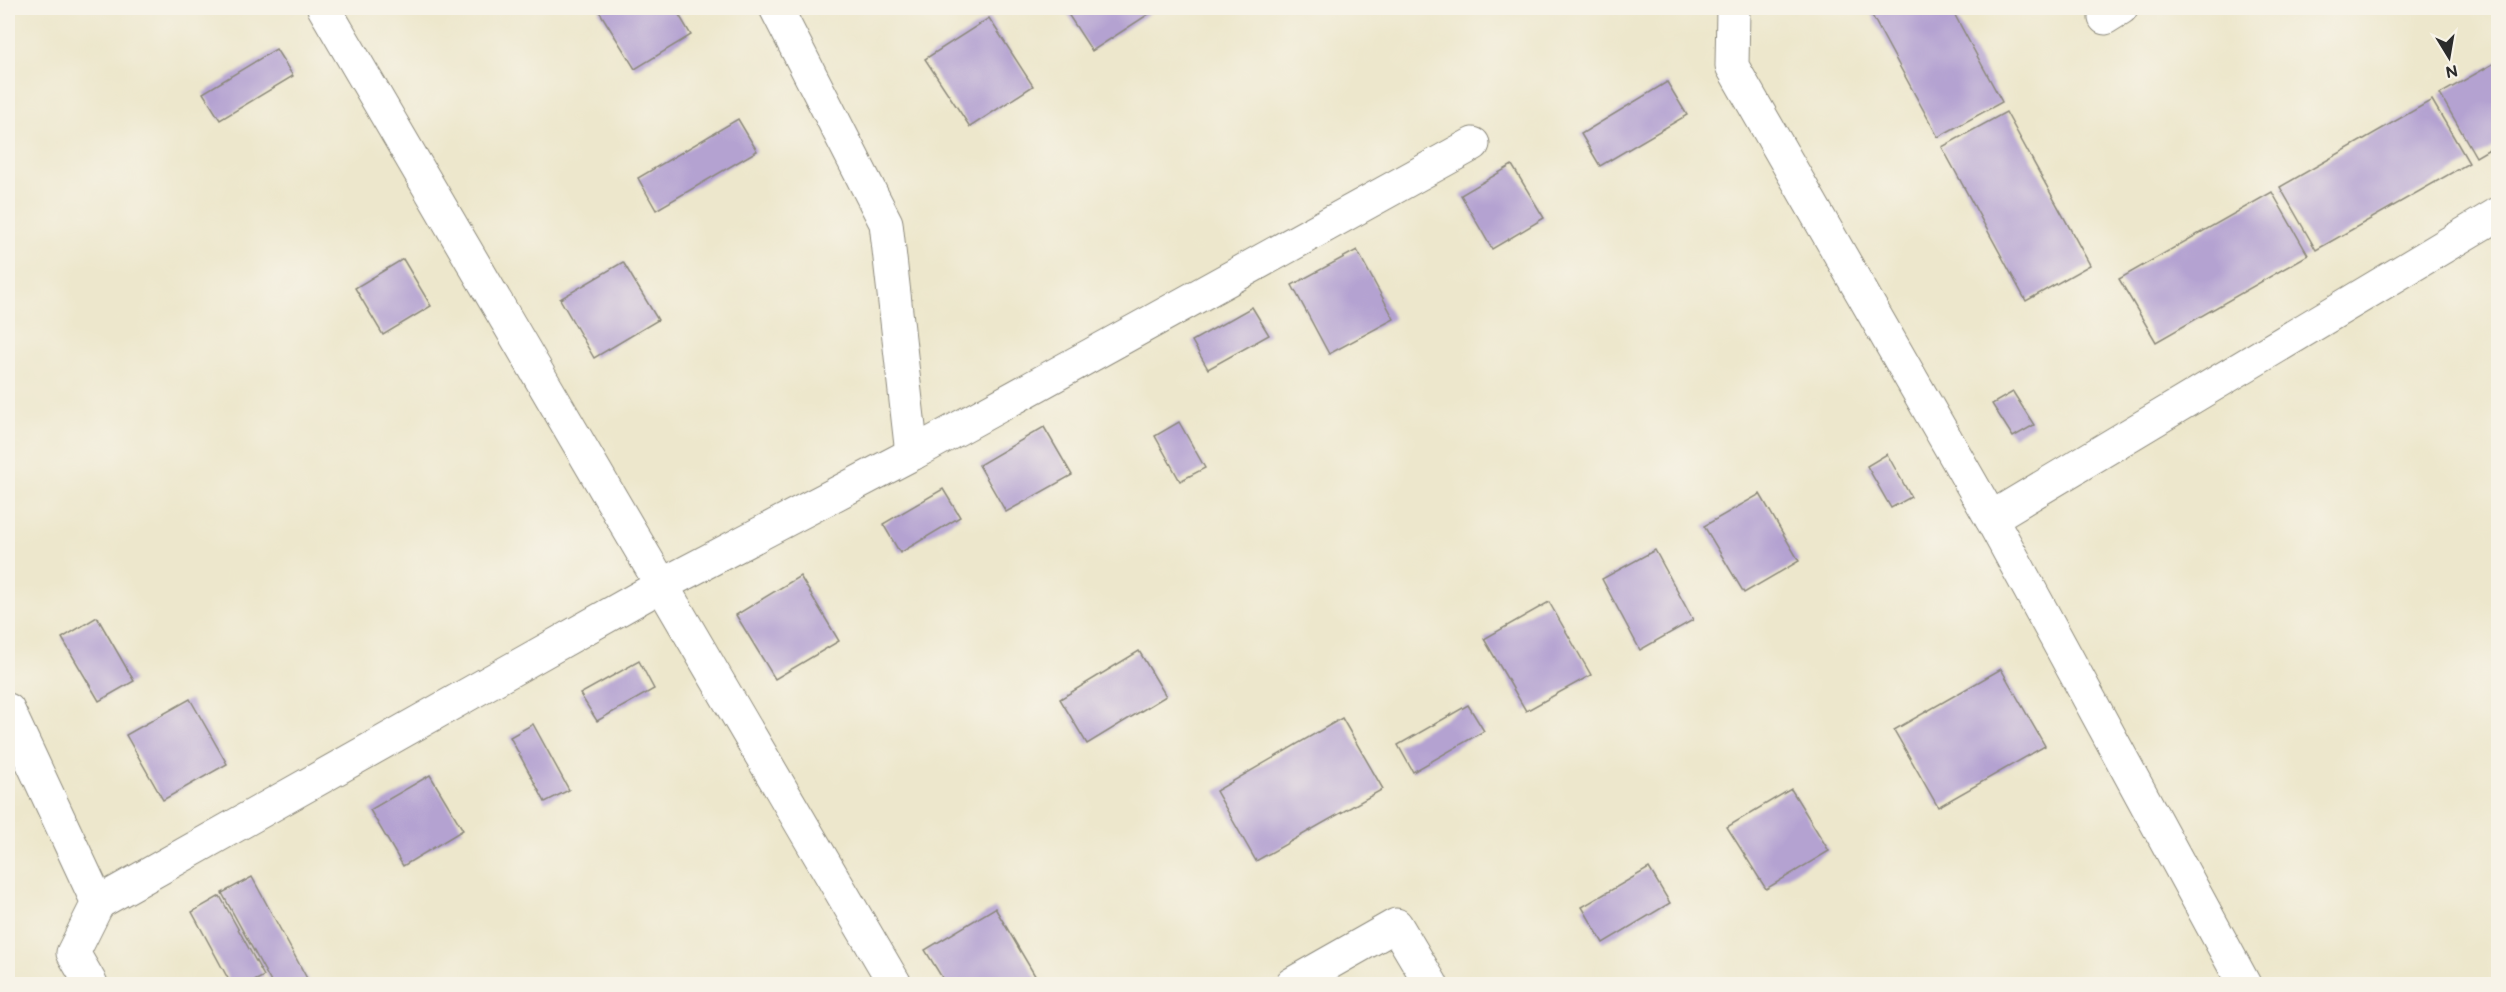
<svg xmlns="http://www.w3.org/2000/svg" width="2506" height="992" viewBox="0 0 2506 992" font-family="'Balsamiq Sans',sans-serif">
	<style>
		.building { fill: #b4a2d1 }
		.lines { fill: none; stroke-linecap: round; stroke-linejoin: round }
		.minor-casing { stroke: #8c897c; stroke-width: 35 }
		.minor { stroke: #fff; stroke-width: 33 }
	</style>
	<rect width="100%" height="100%" fill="#f7f3e8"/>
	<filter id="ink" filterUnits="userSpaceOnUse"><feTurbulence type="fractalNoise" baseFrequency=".0167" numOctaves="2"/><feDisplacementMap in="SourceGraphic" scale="12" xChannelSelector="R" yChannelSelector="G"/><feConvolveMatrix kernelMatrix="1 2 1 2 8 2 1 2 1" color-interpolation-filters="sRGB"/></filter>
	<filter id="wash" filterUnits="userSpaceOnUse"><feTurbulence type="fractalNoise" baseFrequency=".008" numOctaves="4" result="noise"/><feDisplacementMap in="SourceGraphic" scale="24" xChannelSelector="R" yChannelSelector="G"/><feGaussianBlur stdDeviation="1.35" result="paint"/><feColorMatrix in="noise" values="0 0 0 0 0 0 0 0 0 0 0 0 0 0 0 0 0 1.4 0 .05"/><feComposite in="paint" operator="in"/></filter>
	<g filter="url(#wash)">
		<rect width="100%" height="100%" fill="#ede7cc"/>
		<g id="blocks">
			<g class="building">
				<polygon points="605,8 675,8 691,35 635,69 599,11"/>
				<polygon points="1064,8 1154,8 1155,10 1092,51"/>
				<polygon points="1868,8 1951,8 2002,102 1938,137"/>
				<polygon points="989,18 1033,86 970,127 925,59"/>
				<polygon points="276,49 293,76 220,120 203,93"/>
				<polygon points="2498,61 2498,144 2476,157 2440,94"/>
				<polygon points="1667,82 1687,115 1600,166 1581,134"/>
				<polygon points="2432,100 2469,163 2316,250 2280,187"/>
				<polygon points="2006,112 2090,265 2026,301 1942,147"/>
				<polygon points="738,119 757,151 656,210 638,178"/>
				<polygon points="1512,165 1544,218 1492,249 1461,195"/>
				<polygon points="2272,192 2308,255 2156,342 2119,279"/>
				<polygon points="1357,250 1394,319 1329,354 1292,285"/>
				<polygon points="403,259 431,306 383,335 355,288"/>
				<polygon points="623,262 658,320 594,358 560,299"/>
				<polygon points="1252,307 1269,335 1208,369 1192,341"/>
				<polygon points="2013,392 2034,425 2013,437 1992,404"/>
				<polygon points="1179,422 1205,468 1180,481 1155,436"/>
				<polygon points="1044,427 1072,475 1006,512 979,465"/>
				<polygon points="1887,454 1911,497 1891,508 1867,466"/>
				<polygon points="943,489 960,517 900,553 883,524"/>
				<polygon points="1760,494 1799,561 1744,593 1704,526"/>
				<polygon points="1655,550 1693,620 1640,650 1602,579"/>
				<polygon points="800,576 839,641 775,679 736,615"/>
				<polygon points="1549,602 1591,675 1526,711 1484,639"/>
				<polygon points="97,617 134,681 99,701 62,638"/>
				<polygon points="1139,651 1166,696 1087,744 1060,699"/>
				<polygon points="639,661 654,689 597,721 580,694"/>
				<polygon points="2001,669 2045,746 1938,807 1894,730"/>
				<polygon points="190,699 227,764 163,800 126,735"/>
				<polygon points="1468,705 1484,731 1413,772 1398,745"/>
				<polygon points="1342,718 1383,789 1256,861 1216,791"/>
				<polygon points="533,724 569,790 545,802 510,737"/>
				<polygon points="430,775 463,830 403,866 370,810"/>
				<polygon points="1791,789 1829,851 1766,889 1727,827"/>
				<polygon points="1649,868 1670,903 1603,943 1582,907"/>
				<polygon points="252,877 310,984 272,984 222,893"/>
				<polygon points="220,896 264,976 249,984 231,984 192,912"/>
				<polygon points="995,908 1037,979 1028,984 946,984 925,950"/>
			</g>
		</g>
	</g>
	<g filter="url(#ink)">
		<use href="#blocks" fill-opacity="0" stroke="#8c897c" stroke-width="1.5"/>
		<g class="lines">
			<g class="minor-casing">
				<g id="minor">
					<polyline points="324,8 895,984"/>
					<polyline points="776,8 886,223 912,454"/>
					<polyline points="1733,8 1732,66 1991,518"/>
					<polyline points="2105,18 2121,8"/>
					<polyline points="8,710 98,903 73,953 91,984"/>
					<polyline points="98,903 662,585 912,454 1473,144"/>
					<polyline points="1292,984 1396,925 1431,984"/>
					<polyline points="2244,984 1991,518 2498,214"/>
				</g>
			</g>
			<use href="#minor" class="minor"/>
		</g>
	</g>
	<rect width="2506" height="992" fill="none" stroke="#f7f3e8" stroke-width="30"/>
	<g transform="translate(2449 57) rotate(169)" stroke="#f7f3e8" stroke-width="4.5" paint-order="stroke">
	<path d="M0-4.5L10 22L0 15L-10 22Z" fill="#2b2b2b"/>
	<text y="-9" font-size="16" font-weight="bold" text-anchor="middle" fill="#2b2b2b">N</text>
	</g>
</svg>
